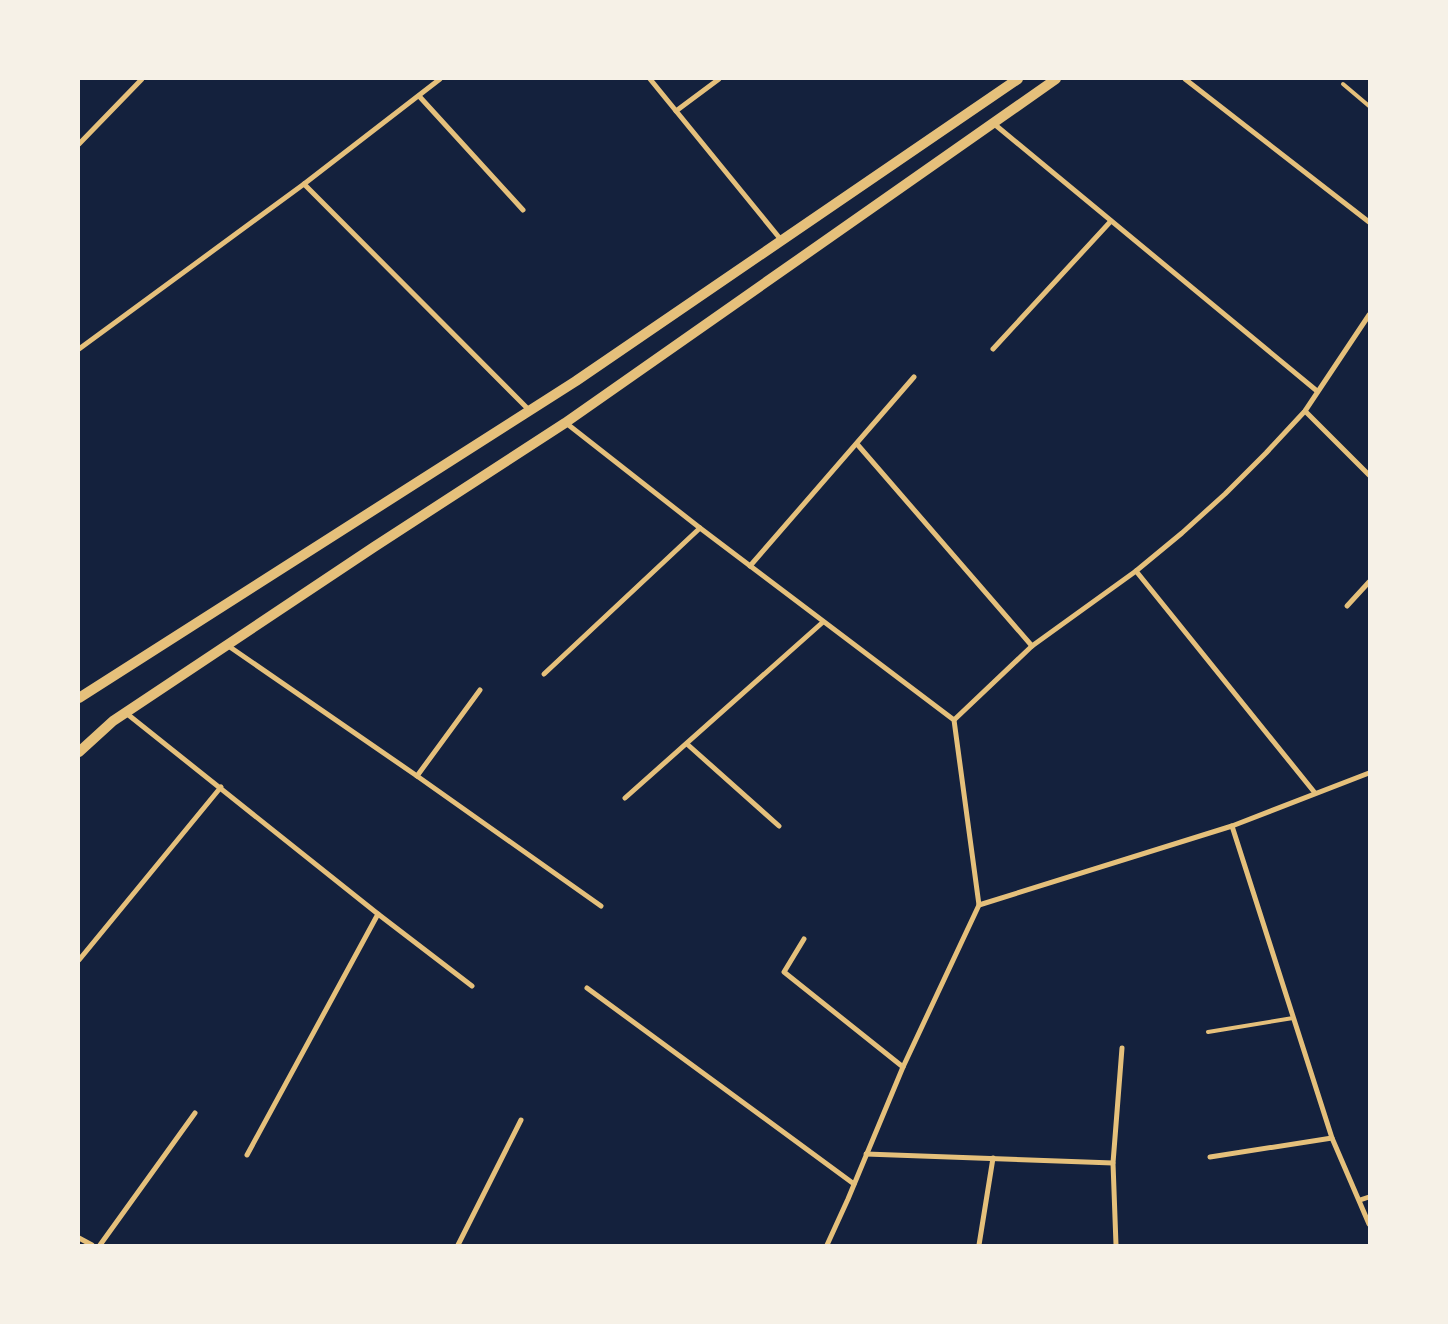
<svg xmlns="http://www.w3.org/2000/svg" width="1448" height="1324" viewBox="0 0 1448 1324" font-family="'Alegreya Sans',sans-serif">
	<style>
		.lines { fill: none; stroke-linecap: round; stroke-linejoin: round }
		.service { stroke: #e5c07b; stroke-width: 4 }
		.minor { stroke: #e5c07b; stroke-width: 5 }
		.secondary { stroke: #e5c07b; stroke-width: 10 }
	</style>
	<rect width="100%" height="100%" fill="#14213d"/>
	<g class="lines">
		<g class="service">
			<polyline points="1343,84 1369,106"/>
			<polyline points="1208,1032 1293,1018"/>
		</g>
		<g class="minor">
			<polyline points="650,79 782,241"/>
			<polyline points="1185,79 1369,222"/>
			<polyline points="419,96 523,210"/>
			<polyline points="676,111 719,79"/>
			<polyline points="993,123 1317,391"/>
			<polyline points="79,144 142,79"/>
			<polyline points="304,184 529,410"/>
			<polyline points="79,349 304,184 440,79"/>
			<polyline points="993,349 1111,221"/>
			<polyline points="1305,411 1369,475"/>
			<polyline points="566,423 700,528 954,720 979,905 903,1067 848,1199 827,1245"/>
			<polyline points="857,444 1032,646"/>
			<polyline points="750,566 914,377"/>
			<polyline points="1136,571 1315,793"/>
			<polyline points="1347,606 1369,582"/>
			<polyline points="227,645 417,776 601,906"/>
			<polyline points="544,674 700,528"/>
			<polyline points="126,713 378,914 472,986"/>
			<polyline points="954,720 1032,646 1136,571 1182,533 1225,494 1266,453 1305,411 1369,315"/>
			<polyline points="687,744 779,826"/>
			<polyline points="417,776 480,690"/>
			<polyline points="625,798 823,622"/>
			<polyline points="1232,826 1332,1138 1369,1224"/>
			<polyline points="979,905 1232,826 1369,773"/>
			<polyline points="804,939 784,972 903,1067"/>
			<polyline points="79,960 221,787"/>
			<polyline points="587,988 854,1184"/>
			<polyline points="866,1154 1113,1163"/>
			<polyline points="247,1155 378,914"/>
			<polyline points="1210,1157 1332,1138"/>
			<polyline points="1360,1200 1369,1197"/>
			<polyline points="79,1238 92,1245"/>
			<polyline points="100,1245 195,1113"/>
			<polyline points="458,1245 521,1120"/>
			<polyline points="979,1245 993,1158"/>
			<polyline points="1116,1245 1113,1163 1122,1048"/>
		</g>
		<g class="secondary">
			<polyline points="79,698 576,381 1018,79"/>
			<polyline points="79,752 113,721 374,547 565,423 1056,79"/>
		</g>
	</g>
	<rect width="1448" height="1324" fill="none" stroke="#f6f1e7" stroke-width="160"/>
</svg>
